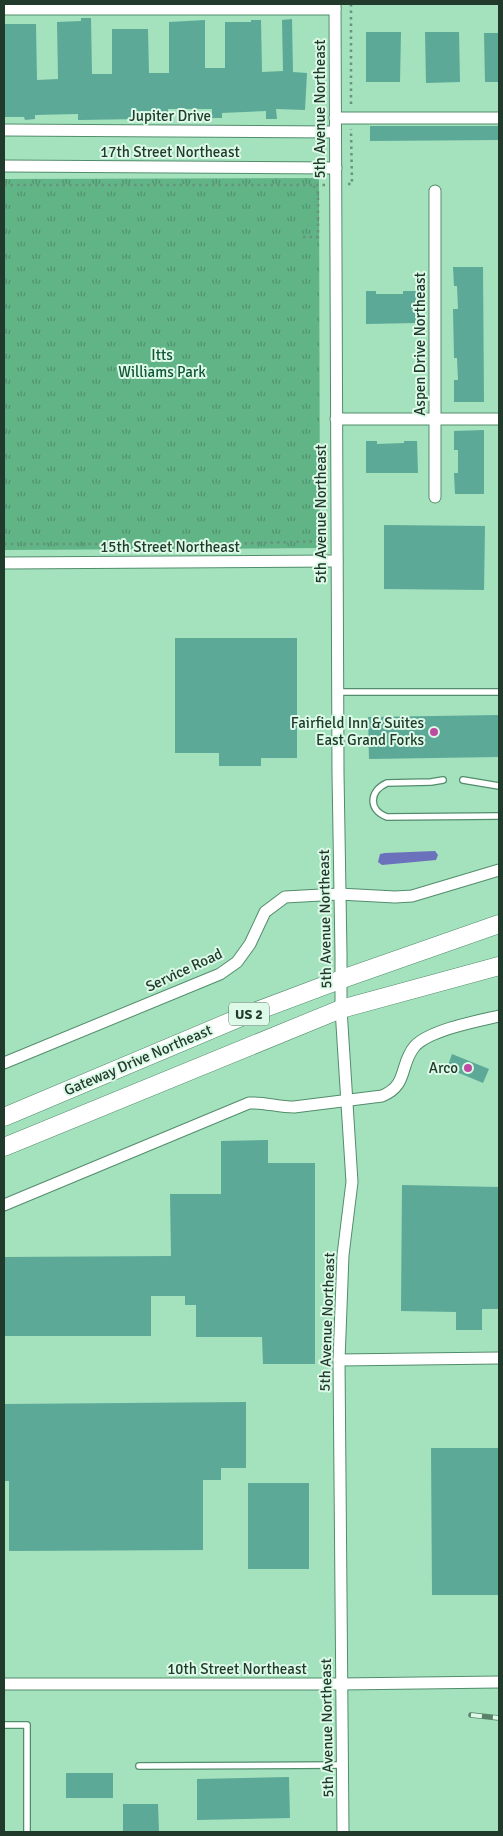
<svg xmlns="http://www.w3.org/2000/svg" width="503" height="1836" viewBox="0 0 503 1836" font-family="Signika,sans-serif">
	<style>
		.park { fill: url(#park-tufts) }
		.water { fill: #6b72bb }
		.building { fill: #5ca998 }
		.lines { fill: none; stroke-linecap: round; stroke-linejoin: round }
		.service-casing { stroke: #528d6b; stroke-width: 8 }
		.minor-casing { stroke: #528d6b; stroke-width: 13 }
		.trunk-casing { stroke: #528d6b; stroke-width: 19 }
		.path { stroke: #67947a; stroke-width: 2.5; stroke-dasharray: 2.5 4; stroke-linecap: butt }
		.service { stroke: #fff; stroke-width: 5.5 }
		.minor { stroke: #fff; stroke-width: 11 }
		.trunk { stroke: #fff; stroke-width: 18 }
		.rail-casing { stroke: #59826a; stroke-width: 5.5 }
		.rail { stroke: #dcfae7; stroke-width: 4; stroke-dasharray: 11; stroke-linecap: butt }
		.poi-dot { fill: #be4aa2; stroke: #dcfae7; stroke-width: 2 }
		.labels { text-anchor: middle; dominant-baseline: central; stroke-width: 4; stroke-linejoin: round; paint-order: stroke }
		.shield { fill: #dcfae7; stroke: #597464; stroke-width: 1 }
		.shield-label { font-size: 14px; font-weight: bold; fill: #213a2c }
		.street-label { font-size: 15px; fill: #213a2c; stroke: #dcfae7 }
		.park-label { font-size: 15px; fill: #115637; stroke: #dcfae7 }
		.poi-label { font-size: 15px; fill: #213a2c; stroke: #dcfae7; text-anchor: end }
	</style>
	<defs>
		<pattern id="park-tufts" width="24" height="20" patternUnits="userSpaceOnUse" patternTransform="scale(1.25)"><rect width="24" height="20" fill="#61b486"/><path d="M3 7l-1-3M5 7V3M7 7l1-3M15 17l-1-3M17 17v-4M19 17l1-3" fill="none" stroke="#50936e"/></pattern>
	</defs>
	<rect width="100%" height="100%" fill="#a4e1bd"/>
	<polygon class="park" points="319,178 320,548 4,550 4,179"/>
	<polygon class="water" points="435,851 438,855 436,860 382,865 378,862 380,854 385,853"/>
	<g class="building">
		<polygon points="81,18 91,18 92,74 112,74 112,29 148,29 149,73 169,73 169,22 205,20 205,68 225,68 225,22 251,22 251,20 261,20 262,72 283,71 282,20 292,19 293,72 307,73 305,110 276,109 277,119 266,119 266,111 222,113 222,118 212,118 212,109 168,109 168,114 142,114 142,119 78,120 78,114 35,115 35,119 25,120 24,117 4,117 4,24 36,24 37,80 58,79 57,22 81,21"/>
		<polygon points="366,32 401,32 400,82 366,82"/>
		<polygon points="425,32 459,32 460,82 426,83"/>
		<polygon points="484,33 499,33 499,82 485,82"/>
		<polygon points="370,126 498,126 498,140 370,141"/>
		<polygon points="453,267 483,267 484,402 454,402 454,380 458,380 457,358 454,358 453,309 458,309 457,286 454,286"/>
		<polygon points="366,291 376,291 376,294 403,294 403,291 417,291 417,323 366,324"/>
		<polygon points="484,430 484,494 455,494 454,473 458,473 458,450 454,450 454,431"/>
		<polygon points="366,441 377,441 377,444 404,443 404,441 417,441 418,473 366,473"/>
		<polygon points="384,525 485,526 484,590 384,589"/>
		<polygon points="175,638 297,638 297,758 261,758 261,766 219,766 219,753 175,753"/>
		<polygon points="499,715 499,757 369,759 368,717"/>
		<polygon points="452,1054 489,1069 483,1083 447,1068"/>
		<polygon points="268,1140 268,1163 315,1163 315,1364 263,1364 262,1337 196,1337 196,1305 185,1305 185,1296 151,1296 151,1336 4,1336 4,1257 171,1256 170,1194 221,1194 221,1141"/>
		<polygon points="402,1185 499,1187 499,1309 482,1309 482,1330 456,1330 456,1312 401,1311"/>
		<polygon points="246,1402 246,1468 221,1468 221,1480 203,1480 203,1550 9,1551 9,1481 4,1481 4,1404"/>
		<polygon points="431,1448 499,1448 499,1595 432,1595"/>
		<rect x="248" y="1483" width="61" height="86"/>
		<rect x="66" y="1773" width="47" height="25"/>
		<polygon points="289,1777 290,1818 197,1820 197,1779"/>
		<polygon points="123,1804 158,1804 159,1832 123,1832"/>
	</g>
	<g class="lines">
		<g class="service-casing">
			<g id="service">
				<polyline points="337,692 499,692"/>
				<path d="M443,780l-12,2 -44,1c-18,8 -19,27 0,34l112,-1"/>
				<polyline points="463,780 499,786"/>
				<polyline points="4,1725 27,1725 27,1832"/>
				<polyline points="139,1766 342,1765"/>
			</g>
		</g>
		<g class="minor-casing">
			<g id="minor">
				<polyline points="335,4 338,773 341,954 341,1009 352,1182 343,1255 339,1360 343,1832"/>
				<polyline points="4,9 335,9"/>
				<polyline points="335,118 499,118"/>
				<polyline points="4,130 335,132"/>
				<polyline points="4,166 336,168"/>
				<polyline points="435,191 435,497"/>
				<polyline points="336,419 499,419"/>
				<polyline points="4,563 337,561"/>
				<polyline points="4,1063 220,974 237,962 250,944 265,912 285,897 339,894 395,897 412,896 499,870"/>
				<path d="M4,1205l245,-102c15,-1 29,4 45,4l88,-11c27,-11 17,-32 33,-50 15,-16 62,-25 84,-30"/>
				<polyline points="339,1360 499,1358"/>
				<polyline points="4,1684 341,1684 499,1682"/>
			</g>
		</g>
		<g class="trunk-casing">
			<g id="trunk">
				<polyline points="4,1117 246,1015 342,979 499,924"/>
				<polyline points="4,1147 341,1009 499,966"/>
			</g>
		</g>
		<g class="path">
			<polyline points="351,4 351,108"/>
			<polyline points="348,184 352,184 351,129"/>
			<polyline points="4,185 325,185"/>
			<polyline points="303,237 318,237 318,193 313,185"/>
			<polyline points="4,544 224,544 325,541"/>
		</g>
		<use href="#service" class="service"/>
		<use href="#minor" class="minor"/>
		<use href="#trunk" class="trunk"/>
		<g class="rail-casing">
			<polyline id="rail" points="471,1715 499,1718"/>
		</g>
		<use href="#rail" class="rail"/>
	</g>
	<g class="poi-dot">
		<circle cx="434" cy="732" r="5"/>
		<circle cx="468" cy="1068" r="5"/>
	</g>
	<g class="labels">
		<rect class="shield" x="229" y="1002.5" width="40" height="23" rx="4"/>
		<g class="shield-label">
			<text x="249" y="1014">US 2</text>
		</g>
		<g class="street-label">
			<text transform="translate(320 109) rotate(-90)">5th Avenue Northeast</text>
			<text x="170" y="116">Jupiter Drive</text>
			<text x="170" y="152">17th Street Northeast</text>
			<text transform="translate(420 344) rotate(-90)">Aspen Drive Northeast</text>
			<text transform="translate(321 514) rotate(-90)">5th Avenue Northeast</text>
			<text x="170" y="547">15th Street Northeast</text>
			<text transform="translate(325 919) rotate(-91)">5th Avenue Northeast</text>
			<text transform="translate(184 970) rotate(-25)">Service Road</text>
			<text transform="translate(138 1060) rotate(-23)">Gateway Drive Northeast</text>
			<text transform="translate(327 1322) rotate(-88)">5th Avenue Northeast</text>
			<text x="237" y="1669">10th Street Northeast</text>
			<text transform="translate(327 1728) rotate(-91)">5th Avenue Northeast</text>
		</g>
		<g class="park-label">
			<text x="162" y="355">Itts<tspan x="162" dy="17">Williams Park</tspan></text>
		</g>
		<g class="poi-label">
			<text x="424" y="723">Fairfield Inn &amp; Suites<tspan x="424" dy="17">East Grand Forks</tspan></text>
			<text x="458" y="1068">Arco</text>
		</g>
	</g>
	<rect width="503" height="1836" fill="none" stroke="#213a2c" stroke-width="10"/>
</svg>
